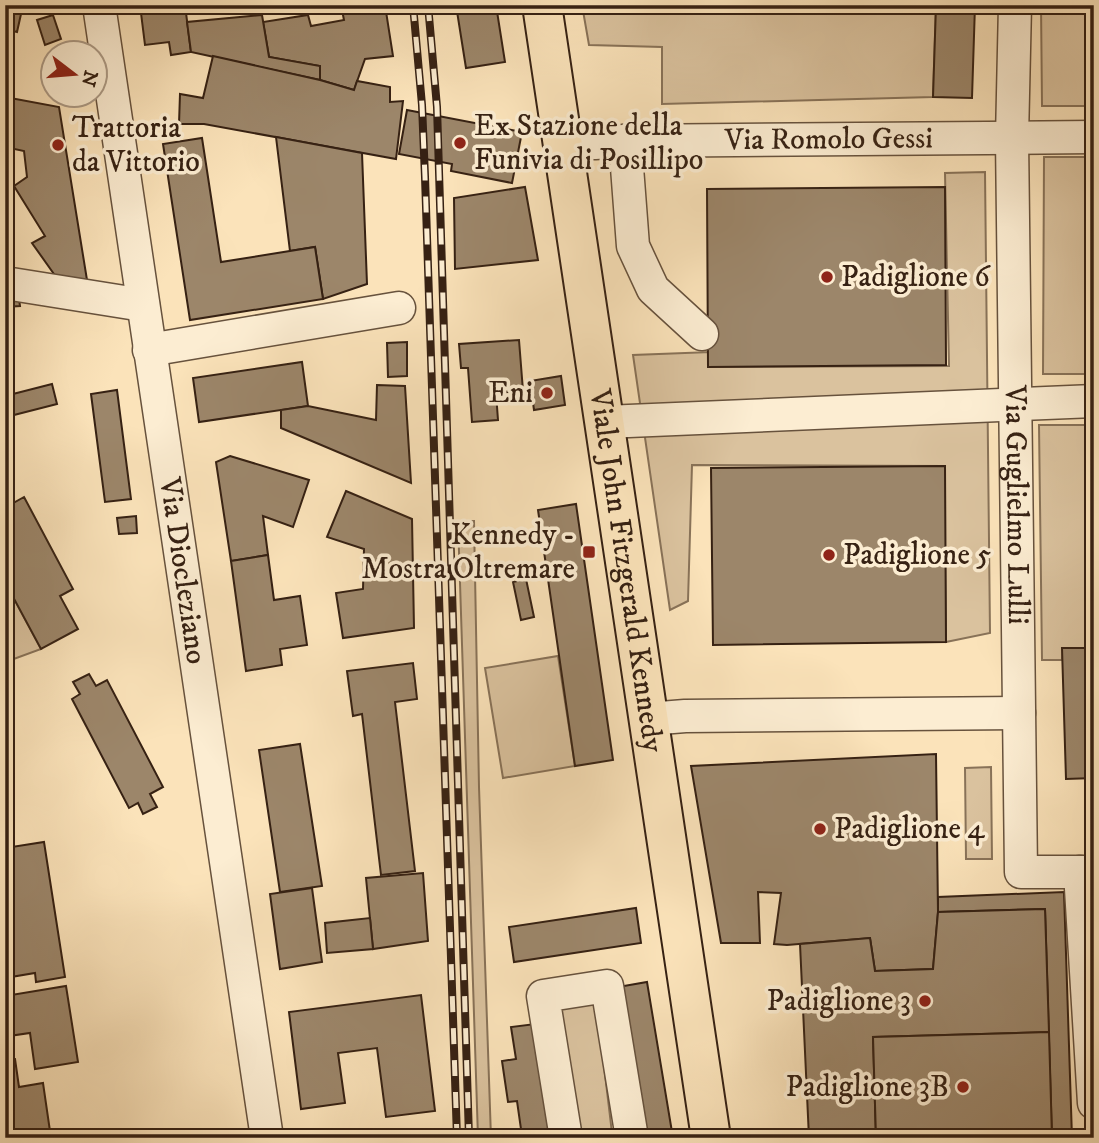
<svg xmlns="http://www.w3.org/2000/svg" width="1099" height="1143" viewBox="0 0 1099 1143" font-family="'IM FELL DW Pica',serif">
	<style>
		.green { fill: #dac29e; stroke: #887258; stroke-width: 2 }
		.building { fill: #9c866a; stroke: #362113; stroke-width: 2 }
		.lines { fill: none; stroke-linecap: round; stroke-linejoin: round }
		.minor-casing { stroke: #67523d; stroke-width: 35 }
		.major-casing { stroke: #362113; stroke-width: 42 }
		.minor { stroke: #fcedd2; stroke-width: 32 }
		.major { stroke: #fbe3ba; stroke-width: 38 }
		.rail-casing { stroke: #362113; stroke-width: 8 }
		.rail { stroke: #fcedd2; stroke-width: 5; stroke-dasharray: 16; stroke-linecap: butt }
		.poi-dot { fill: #8f2418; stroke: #fcedd2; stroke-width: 2.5 }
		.labels { text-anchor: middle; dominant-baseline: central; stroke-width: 7; stroke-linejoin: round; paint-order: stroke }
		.poi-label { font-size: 30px; fill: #362113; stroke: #fcedd2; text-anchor: start }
		.street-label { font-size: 30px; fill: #362113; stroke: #fcedd2 }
	</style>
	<rect width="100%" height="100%" fill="#fbe3ba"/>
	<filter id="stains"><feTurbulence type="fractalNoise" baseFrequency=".00286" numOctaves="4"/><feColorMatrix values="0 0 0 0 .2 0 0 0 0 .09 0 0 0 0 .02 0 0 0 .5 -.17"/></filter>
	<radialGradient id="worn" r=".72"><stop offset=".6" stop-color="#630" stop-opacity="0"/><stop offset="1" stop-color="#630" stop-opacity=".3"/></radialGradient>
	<g class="green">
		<polygon points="582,5 936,5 933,97 662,104 662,47 589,45"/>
		<polygon points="1041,5 1094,5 1094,106 1042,106"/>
		<polygon points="1044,157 1094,157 1094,374 1043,374"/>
		<polygon points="985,172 990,633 946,642 944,466 692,465 688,601 670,610 633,355 711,352 709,367 949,366 945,173"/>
		<polygon points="1039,425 1094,425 1094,648 1063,648 1062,660 1042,660"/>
		<polygon points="458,521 474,521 479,787 491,1138 478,1138"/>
		<polygon points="5,582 41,649 11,660 5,651"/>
		<polygon points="558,656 575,766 503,778 485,668"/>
		<polygon points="991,767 992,859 966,859 965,768"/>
		<polygon points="596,999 612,1133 575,1137 558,1004"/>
	</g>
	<g class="building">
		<polygon points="5,5 17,5 21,14 17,32 5,29"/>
		<polygon points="140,5 185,5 191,52 171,55 169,42 145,45"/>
		<polygon points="341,5 385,5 393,56 365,59 354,90 320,80 320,66 269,57 263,22 308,15 311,26 344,20"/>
		<polygon points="456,5 496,5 505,62 466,68"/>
		<polygon points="936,5 975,5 972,98 933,97"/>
		<polygon points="53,15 61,39 45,45 37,20"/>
		<polygon points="262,15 269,57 320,66 320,80 191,52 187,22"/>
		<polygon points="213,56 320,80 354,90 357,81 390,87 390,102 403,101 396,159 204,124 179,124 180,94 203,98"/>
		<polygon points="5,97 59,107 87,280 61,284 32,243 45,236 14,186 27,177 24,151 5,147"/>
		<polygon points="407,110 522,132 512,183 451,171 452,164 399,154"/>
		<polygon points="276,137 362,153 367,284 323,299 315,247 290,251"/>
		<polygon points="202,138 221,262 315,247 323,299 190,320 163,144"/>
		<polygon points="525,187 538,260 455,269 454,198"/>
		<polygon points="945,187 946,365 708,367 707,189"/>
		<polygon points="5,290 18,292 20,306 5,307"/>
		<polygon points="519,340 523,391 496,393 498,420 472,422 468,368 461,368 459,344"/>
		<polygon points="407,342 407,376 388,377 387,343"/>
		<polygon points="302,362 308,406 199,422 193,378"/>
		<polygon points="561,376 565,405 534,410 530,381"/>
		<polygon points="52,384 57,404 14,415 9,395"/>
		<polygon points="377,385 405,386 411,483 281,428 281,410 308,406 376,420"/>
		<polygon points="117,390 131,499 105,502 91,394"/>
		<polygon points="230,456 309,480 293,527 263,516 268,555 231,561 216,462"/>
		<polygon points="945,466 946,642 713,645 711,468"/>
		<polygon points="346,491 412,519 414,628 343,638 336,593 363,589 364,549 327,537"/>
		<polygon points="24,497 73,589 60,596 78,629 41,649 5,582 5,505 6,507"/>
		<polygon points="576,504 613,760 575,766 538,510"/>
		<polygon points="136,516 137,533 119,534 117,518"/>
		<polygon points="268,555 274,600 300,596 307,645 280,649 282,665 246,671 231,561"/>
		<polygon points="526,579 534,617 521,620 513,582"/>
		<polygon points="1062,648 1094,648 1094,778 1066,779"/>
		<polygon points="413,663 417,699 395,702 415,871 381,875 362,714 353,716 347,671"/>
		<polygon points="89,674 96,686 107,680 163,787 150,794 157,807 143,814 138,803 129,808 72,699 80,694 73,682"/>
		<polygon points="300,744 322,886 280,892 259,750"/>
		<polygon points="936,754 938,912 933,969 875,971 870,938 787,945 774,944 781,893 758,892 760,943 721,943 691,766"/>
		<polygon points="44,842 65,977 36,982 35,973 5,978 5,848"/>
		<polygon points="423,873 428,941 373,949 366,878"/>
		<polygon points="312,888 322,962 280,969 270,894"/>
		<polygon points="1064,892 1072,1138 1052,1138 1045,909 938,912 938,897"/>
		<polygon points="636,908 641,943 514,962 509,927"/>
		<polygon points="1045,909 1049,1032 873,1037 876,1138 809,1138 800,944 870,938 875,971 933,969 938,912"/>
		<polygon points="370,918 373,949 327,953 325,923"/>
		<polygon points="647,982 673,1138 644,1138 618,987"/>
		<polygon points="66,986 78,1062 35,1069 30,1033 9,1036 5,996"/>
		<polygon points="421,995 435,1111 386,1117 377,1048 338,1053 345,1103 301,1109 289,1012"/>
		<polygon points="5,1011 12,1059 5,1060"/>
		<polygon points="535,1024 552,1138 514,1138 522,1136 517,1101 508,1102 502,1061 516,1059 511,1027"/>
		<polygon points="1049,1032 1052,1138 876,1138 873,1037"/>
		<polygon points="15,1059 19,1087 43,1083 51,1138 5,1138 5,1060"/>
	</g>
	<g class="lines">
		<g class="minor-casing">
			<g id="minor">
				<path id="s1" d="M99,5l168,1133"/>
				<path id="s2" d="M1015,5l-3,133 9,734h73"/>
				<path id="s3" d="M563,141l32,2 30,-2 469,-4"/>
				<polyline points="625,141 633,246 653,289 702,334"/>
				<polyline points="5,283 143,305"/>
				<polyline points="149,350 399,308"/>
				<polyline points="605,422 1094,401"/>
				<polyline points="648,719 685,716 1019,713"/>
				<polyline points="1080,872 1094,1103"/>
				<polyline points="566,1138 543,996 607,986 632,1138"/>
			</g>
		</g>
		<g class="major-casing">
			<g id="major">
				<path id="s4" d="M542,5l169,1133"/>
			</g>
		</g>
		<use href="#minor" class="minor"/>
		<use href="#major" class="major"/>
		<g class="rail-casing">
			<g id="rail">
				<polyline points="413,5 422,105 425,177 457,1138"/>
				<polyline points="428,5 437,107 469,1138"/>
			</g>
		</g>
		<use href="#rail" class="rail"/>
	</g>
	<g class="poi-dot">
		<circle cx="460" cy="143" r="7"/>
		<circle cx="58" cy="145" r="7"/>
		<circle cx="827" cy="277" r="7"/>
		<circle cx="547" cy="393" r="7"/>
		<rect x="582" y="545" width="14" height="14" rx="3.5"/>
		<circle cx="829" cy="555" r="7"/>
		<circle cx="820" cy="829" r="7"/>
		<circle cx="925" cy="1001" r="7"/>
		<circle cx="963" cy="1087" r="7"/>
	</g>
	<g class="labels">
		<g class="poi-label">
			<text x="474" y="126">Ex Stazione della<tspan x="474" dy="34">Funivia di Posillipo</tspan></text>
			<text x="72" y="128">Trattoria<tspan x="72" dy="34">da Vittorio</tspan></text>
			<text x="841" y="277">Padiglione 6</text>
			<text x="533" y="393" text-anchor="end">Eni</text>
			<text x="575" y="535" text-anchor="end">Kennedy -<tspan x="575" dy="34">Mostra Oltremare</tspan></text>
			<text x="843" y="555">Padiglione 5</text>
			<text x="834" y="829">Padiglione 4</text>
			<text x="911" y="1001" text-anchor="end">Padiglione 3</text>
			<text x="949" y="1087" text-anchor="end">Padiglione 3B</text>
		</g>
		<g class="street-label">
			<text stroke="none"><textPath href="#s3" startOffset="266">Via Romolo Gessi</textPath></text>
			<text stroke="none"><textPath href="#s2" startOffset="500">Via Guglielmo Lulli</textPath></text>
			<text stroke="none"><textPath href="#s4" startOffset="572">Viale John Fitzgerald Kennedy</textPath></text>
			<text stroke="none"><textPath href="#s1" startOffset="572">Via Diocleziano</textPath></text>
		</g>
	</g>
	<rect width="1099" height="1143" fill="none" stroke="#fbe3ba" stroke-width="28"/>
	<rect x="7" y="7" width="1085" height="1129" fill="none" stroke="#362113" stroke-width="3.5"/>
	<rect x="14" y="14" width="1071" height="1115" fill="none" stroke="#362113" stroke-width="2"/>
	<g transform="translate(74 74) rotate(106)"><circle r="33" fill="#fcedd2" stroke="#ad9b86" stroke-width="2"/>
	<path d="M0-5L12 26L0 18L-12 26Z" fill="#8f2418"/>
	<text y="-10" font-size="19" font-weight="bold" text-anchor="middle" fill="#362113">N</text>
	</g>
	<rect width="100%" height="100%" filter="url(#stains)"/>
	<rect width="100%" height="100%" fill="url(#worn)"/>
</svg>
